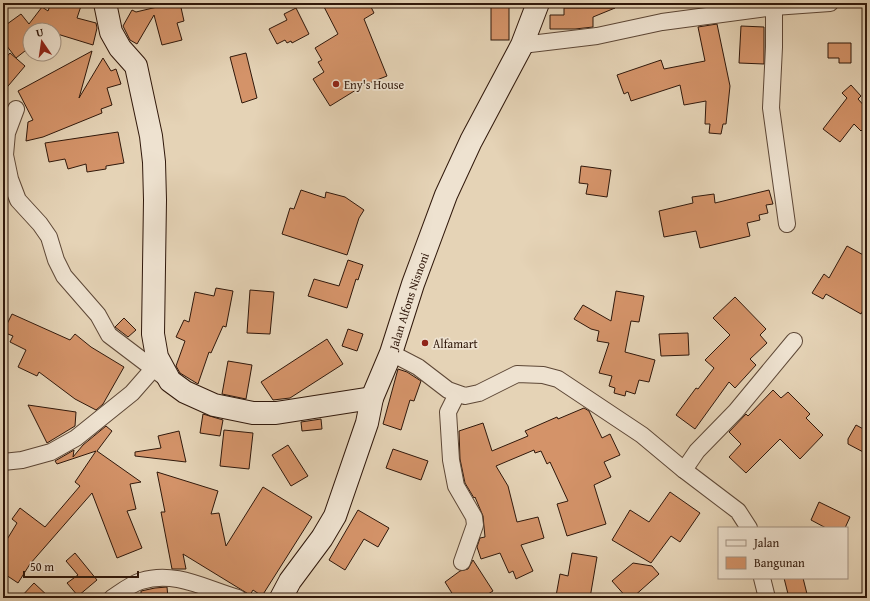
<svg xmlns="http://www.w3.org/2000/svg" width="870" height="601" viewBox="0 0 870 601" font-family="'Gentium Book Plus',serif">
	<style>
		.building { fill: #d49369; stroke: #30180b }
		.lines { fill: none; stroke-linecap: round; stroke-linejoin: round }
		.street-casing { stroke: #5d4736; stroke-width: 18 }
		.secondary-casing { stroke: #30180b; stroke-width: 24 }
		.street { stroke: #eee2d0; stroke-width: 16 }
		.secondary { stroke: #eee2d0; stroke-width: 22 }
		.poi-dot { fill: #8f2418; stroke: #eee2d0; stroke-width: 1.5 }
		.labels { text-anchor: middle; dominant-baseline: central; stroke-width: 3.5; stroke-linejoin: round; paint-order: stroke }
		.poi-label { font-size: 12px; fill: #30180b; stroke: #eee2d0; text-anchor: start }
		.street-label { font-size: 12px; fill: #30180b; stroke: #eee2d0 }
	</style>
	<rect width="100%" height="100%" fill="#e5d3b6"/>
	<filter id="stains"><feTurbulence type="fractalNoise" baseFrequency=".005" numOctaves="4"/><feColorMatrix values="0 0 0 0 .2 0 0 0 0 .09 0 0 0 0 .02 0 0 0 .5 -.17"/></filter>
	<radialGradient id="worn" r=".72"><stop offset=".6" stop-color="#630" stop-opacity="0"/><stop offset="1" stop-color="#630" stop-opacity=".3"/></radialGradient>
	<g class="building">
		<polygon points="51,3 82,3 77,18 96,23 97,28 93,45 54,33 54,30 30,30 30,47 16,58 3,41 3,27 21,14 29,24 42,7 48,11"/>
		<polygon points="174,3 180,3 184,21 177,23 182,40 162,45 154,15 137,44 130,40 123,26 132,10 136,12"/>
		<polygon points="322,3 369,3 374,13 364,19 387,76 364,85 330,106 313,79 324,72 318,62 322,60 315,48 338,34"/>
		<rect x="491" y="3" width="18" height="37"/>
		<polygon points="296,8 309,34 292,43 291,41 287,43 285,40 277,44 269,29 287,20 284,14"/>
		<polygon points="564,8 615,8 593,17 593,27 575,29 550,29 550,15 564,15"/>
		<polygon points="717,24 730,86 726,124 723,124 721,134 709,133 710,124 705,124 706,101 684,105 680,85 631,101 628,92 624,94 617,75 661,60 664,69 705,61 698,27"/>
		<polygon points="741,26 764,27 764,64 739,63"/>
		<polygon points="828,43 851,43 851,63 839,63 839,58 828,58"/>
		<polygon points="92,51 79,98 103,58 111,71 116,69 121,84 107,88 112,105 101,109 102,113 43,137 26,141 28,122 33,120 18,91"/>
		<polygon points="10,53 25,66 3,92 3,61"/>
		<polygon points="246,53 257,98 242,103 230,57"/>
		<polygon points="851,85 861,96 858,99 867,109 867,125 861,131 854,124 840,142 823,129 847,98 842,93"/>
		<polygon points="118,132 124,163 106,166 106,169 87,172 86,164 68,169 65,159 49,162 45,143"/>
		<polygon points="581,166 611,170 607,197 586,194 588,184 579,183"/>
		<polygon points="301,190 325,198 326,192 345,197 364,210 359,218 347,255 282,234 290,208 294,209"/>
		<polygon points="769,190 773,204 766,205 768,213 759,215 760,220 747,223 750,236 700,248 696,231 664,237 659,211 693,203 692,197 714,194 715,203"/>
		<polygon points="847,246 867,257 867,303 861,314 826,294 823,299 812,293 824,274 829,278"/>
		<polygon points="348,260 363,265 358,280 356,279 347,308 308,296 314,279 339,286"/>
		<polygon points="216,288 233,291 226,327 223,326 211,353 209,352 198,384 180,373 176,366 185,341 176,337 184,320 189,322 195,292 214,296"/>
		<polygon points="250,290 274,292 270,334 247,333"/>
		<polygon points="616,291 644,296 639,322 631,321 625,352 655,360 649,382 639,380 635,394 626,391 625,396 614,393 615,388 609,386 612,376 599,373 609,343 597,341 599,331 591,329 574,319 583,305 611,321"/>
		<polygon points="735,297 766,329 760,335 767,343 750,359 756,365 735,388 729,382 695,429 676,415 696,388 698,389 714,368 705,360 730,335 713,318"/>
		<polygon points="12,314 70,340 75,334 91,347 124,367 103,404 96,410 75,399 39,372 37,376 18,367 26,350 10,342 13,336 3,332"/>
		<polygon points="124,318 136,330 128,337 115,327"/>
		<polygon points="348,329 363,334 357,351 342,346"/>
		<polygon points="688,333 689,355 661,356 659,334"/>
		<polygon points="327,339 343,364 290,398 273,400 261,382"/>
		<polygon points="228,361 252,365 246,399 222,394"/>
		<polygon points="398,369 407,372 421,381 414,401 410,400 401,430 383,424"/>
		<polygon points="773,390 781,398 788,392 810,414 806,418 823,435 800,459 780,439 746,473 729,457 741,444 729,432 746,414 748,416"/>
		<polygon points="28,405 76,412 75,426 47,443"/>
		<polygon points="584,408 589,411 602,438 610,434 620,455 604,462 611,477 594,485 606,524 567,536 557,504 568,501 550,462 547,464 541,451 535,453 534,450 496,466 508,486 517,522 538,517 544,538 521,545 533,571 516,579 513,571 509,573 500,553 481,559 477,547 480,538 485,537 483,516 475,497 474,498 465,483 460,459 459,431 483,423 492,451 528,436 525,431 557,417 558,419"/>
		<polygon points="203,414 223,420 220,436 200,433"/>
		<polygon points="321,419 322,429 302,431 301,422"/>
		<polygon points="856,425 867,431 867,454 848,444 848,439"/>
		<polygon points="106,426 112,431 97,451 141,482 130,484 136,509 127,511 142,548 117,558 92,493 30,564 18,583 3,573 3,546 17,523 12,519 20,508 45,527 80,486 75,482 96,451 57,464 55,461 74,450 73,457 83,445"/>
		<polygon points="224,430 253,433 249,469 220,466"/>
		<polygon points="179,431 186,462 135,456 135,452 161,448 158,436"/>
		<polygon points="288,445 308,476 291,486 272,455"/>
		<polygon points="393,449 428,461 421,480 386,468"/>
		<polygon points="157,472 218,491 211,514 219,513 226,546 263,487 312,517 262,596 253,590 250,595 183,554 186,569 172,569 161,512 165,512"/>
		<polygon points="670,492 700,513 680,542 671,536 651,563 612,540 630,510 649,522"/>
		<polygon points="819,502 850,517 845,528 826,528 811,520"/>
		<polygon points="358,510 389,528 378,547 364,539 345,570 329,560"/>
		<polygon points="75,553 97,580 78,596 67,583 78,575 66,561"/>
		<polygon points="572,553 597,557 590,598 556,596 560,574 568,576"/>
		<polygon points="473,560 493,591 488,594 491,598 455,598 445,582 460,571 468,569"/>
		<polygon points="633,563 652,566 659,574 632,598 627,598 612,581"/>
		<polygon points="784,578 803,578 808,598 789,598"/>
		<polygon points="34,583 50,598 20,598"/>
		<polygon points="167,587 168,598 141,598 141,591 155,588"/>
	</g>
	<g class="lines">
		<g class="street-casing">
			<g id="street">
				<polyline points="774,7 774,47 771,108 787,224"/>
				<polyline points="522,45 597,36 662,22 774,7 830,3"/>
				<polyline points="16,109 7,133 5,155 10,179 18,200 40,224 49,237 56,260 64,276 98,315 109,335 167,379"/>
				<polyline points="391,353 418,367 448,390 465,396 479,393 517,374 543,375 558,379 642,435 684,470 738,511 749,528"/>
				<polyline points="457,394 448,412 451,460 456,486 474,517 475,525 462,562"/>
				<polyline points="3,462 22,460 51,452 76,438 132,393 153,369"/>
				<polyline points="684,470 697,451 736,411 794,341"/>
				<polyline points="762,578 767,598"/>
				<path d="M112,598c9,-6 19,-14 29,-17 34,-11 65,8 97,17"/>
			</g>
		</g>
		<g class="secondary-casing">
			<g id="secondary">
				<polyline points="105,3 111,32 120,48 136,66 151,136 154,162 155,200 153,334 157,357 170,381 185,392 214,405 253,413 276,413 372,398"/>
				<path id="s1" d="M281,598l9,-17 32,-43 13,-22 32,-93 5,-25 19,-45 22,-69 33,-89 25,-54 51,-96 16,-42"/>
			</g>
		</g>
		<use href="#street" class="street"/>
		<use href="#secondary" class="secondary"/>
	</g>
	<g class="poi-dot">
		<circle cx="336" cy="84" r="4"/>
		<circle cx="425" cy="343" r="4"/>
	</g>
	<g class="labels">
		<g class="poi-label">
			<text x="344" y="84">Eny's House</text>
			<text x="433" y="343">Alfamart</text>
		</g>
		<g class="street-label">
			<text stroke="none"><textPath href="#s1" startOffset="326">Jalan Alfons Nisnoni</textPath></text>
		</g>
	</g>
	<rect width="870" height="601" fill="none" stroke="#e5d3b6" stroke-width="16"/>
	<rect x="4" y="4" width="862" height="593" fill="none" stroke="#30180b" stroke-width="2"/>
	<rect x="8" y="8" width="854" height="585" fill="none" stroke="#30180b"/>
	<rect x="718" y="527" width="130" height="52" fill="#eee2d0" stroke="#a29181"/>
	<rect x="726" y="540" width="20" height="6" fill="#eee2d0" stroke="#a29181"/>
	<text x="754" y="547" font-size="12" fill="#30180b">Jalan</text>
	<rect x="726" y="557" width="20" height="12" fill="#d49369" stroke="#a29181"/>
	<text x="754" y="567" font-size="12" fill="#30180b">Bangunan</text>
	<g transform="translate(42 42) rotate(347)"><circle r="19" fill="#eee2d0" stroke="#a29181"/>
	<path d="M0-3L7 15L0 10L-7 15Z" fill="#8f2418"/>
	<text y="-6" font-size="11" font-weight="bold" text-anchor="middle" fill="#30180b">U</text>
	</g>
	<path d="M24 571v6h114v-6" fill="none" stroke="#30180b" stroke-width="2"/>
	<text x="30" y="571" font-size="12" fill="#30180b" stroke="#eee2d0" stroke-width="3" paint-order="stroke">50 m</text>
	<rect width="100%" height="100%" filter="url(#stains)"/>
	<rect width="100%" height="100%" fill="url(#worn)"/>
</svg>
